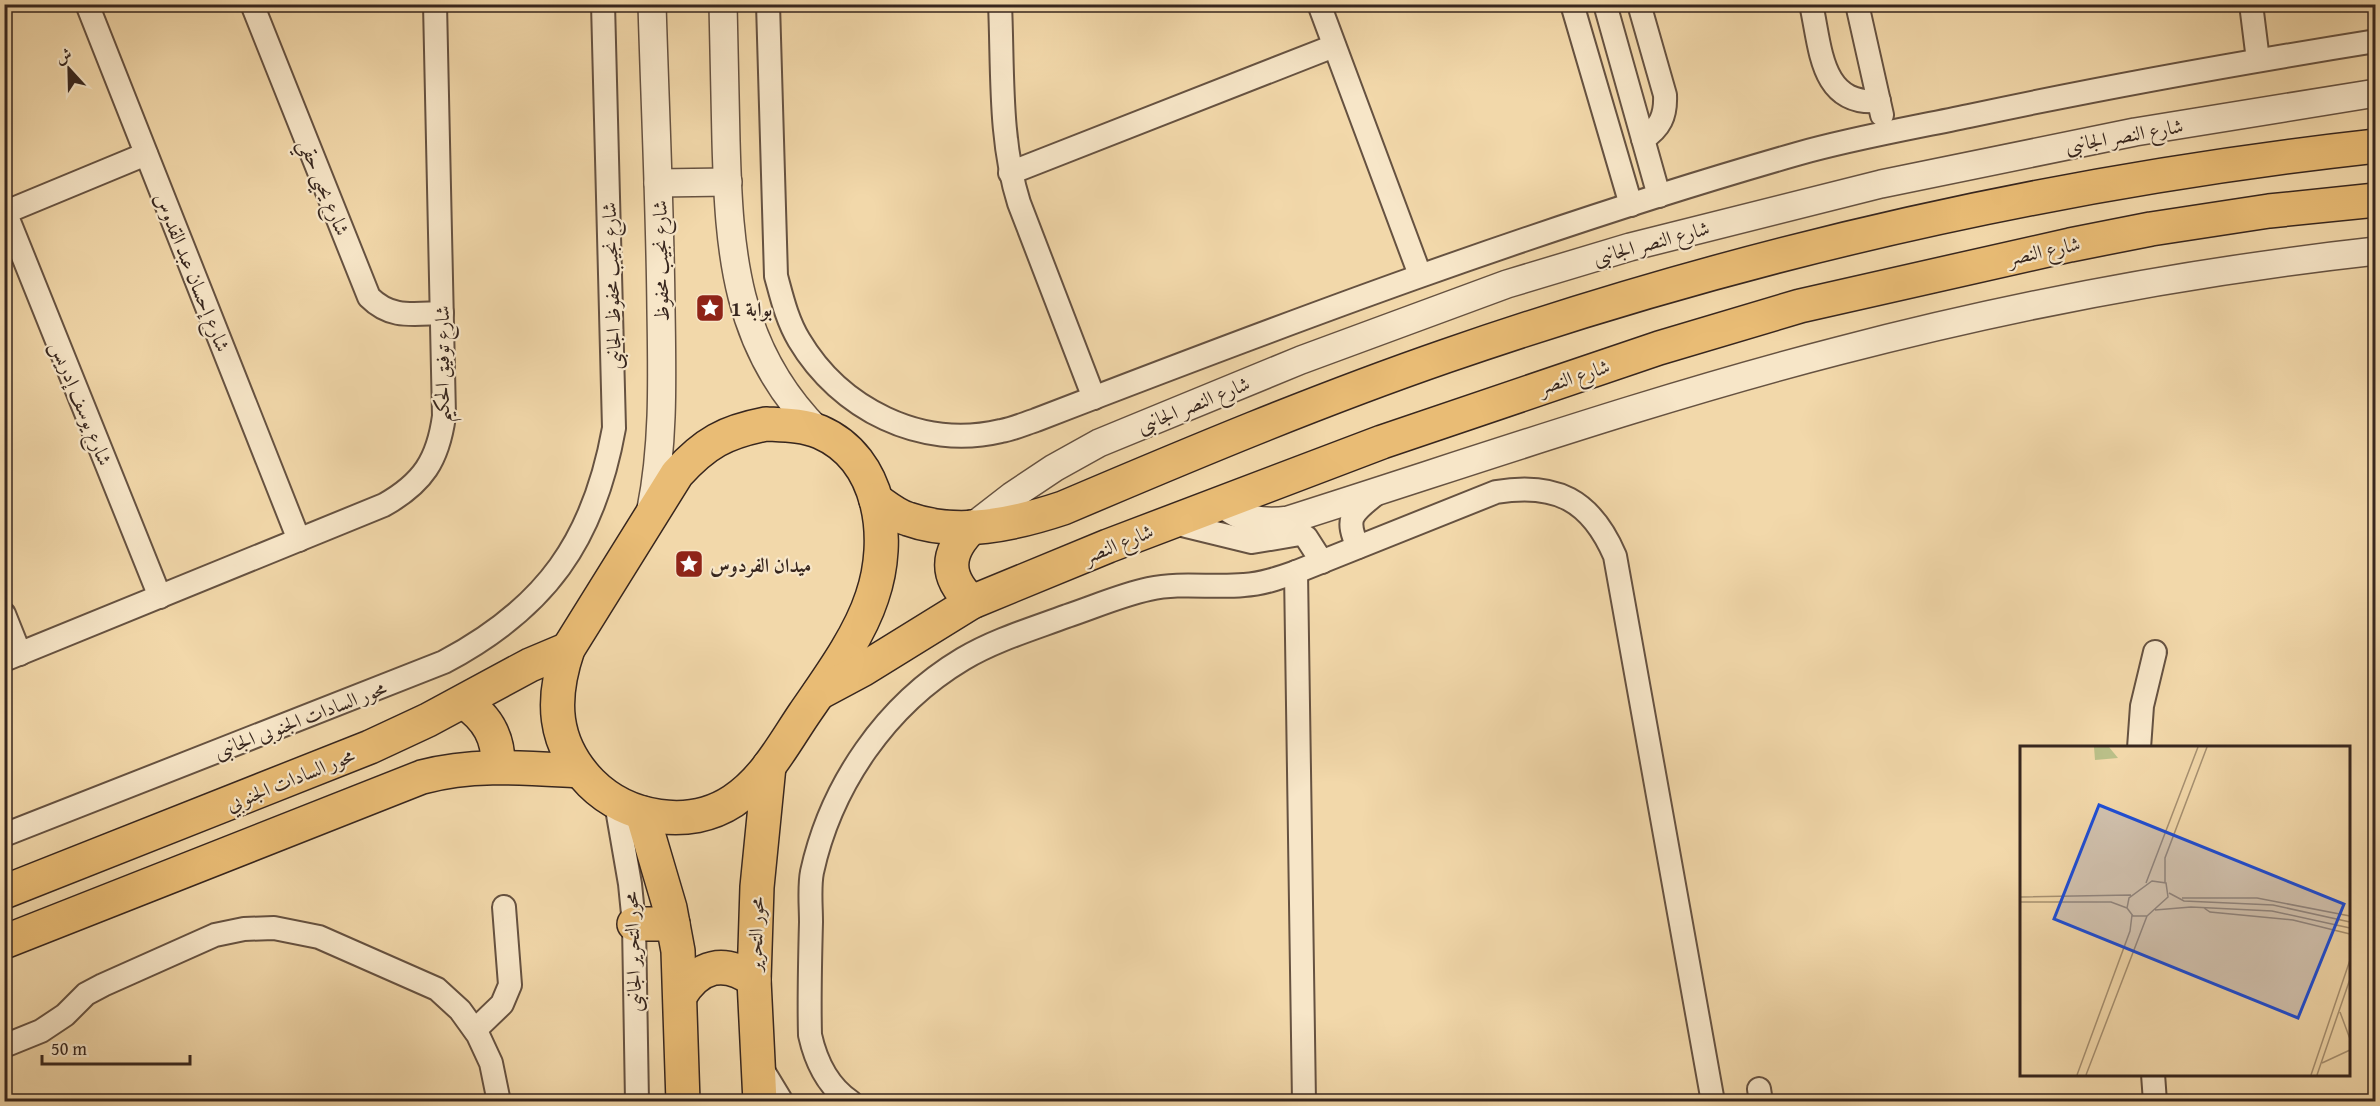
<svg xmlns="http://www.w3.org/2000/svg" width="2380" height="1106" viewBox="0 0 2380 1106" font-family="'Gentium Book Plus',Amiri,serif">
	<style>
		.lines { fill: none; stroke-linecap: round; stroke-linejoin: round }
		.minor-casing { stroke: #665241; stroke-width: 26 }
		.tertiary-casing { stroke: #665241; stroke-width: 30 }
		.primary-casing { stroke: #37261e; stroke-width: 36 }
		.minor { stroke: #f7e6c8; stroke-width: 22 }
		.tertiary { stroke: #f7e6c8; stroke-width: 27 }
		.primary { stroke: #e9bc75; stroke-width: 33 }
		.labels { text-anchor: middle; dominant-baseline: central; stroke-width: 4.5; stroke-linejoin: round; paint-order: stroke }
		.street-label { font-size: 20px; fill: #37261e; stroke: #f7e6c8 }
		.poi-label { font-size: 20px; font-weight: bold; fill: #37261e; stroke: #f7e6c8; text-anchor: start }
		.inset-road { fill: none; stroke: #a79172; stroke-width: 1.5 }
		.view { fill: #1d4ed8; fill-opacity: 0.15; stroke: #1d4ed8; stroke-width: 3 }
		.inset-edge { fill: none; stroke: #37261e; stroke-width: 3 }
	</style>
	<rect width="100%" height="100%" fill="#f2d8aa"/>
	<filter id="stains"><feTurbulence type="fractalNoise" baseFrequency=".00333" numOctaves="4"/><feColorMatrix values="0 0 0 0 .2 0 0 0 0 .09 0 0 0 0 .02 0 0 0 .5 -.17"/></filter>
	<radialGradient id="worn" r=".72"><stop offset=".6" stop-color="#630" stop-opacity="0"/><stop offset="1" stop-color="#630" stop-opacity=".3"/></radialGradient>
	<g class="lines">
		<g class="minor-casing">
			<g id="minor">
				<polyline points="87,4 299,540"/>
				<path d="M252,4l117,293c22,22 43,17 73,16"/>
				<path d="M768,4l8,272c6,22 11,44 23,64 41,69 122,110 202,91 12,-2 23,-7 35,-11 251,-97 502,-192 761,-266 56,-16 115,-26 172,-38 135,-29 270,-53 407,-75"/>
				<path d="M1000,4c3,66 -1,136 19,199l75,195"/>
				<polyline points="1319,4 1420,275"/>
				<polyline points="1572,4 1631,205"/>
				<polyline points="1605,4 1659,196"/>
				<path d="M1639,4l26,91c1,21 -5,33 -22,44"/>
				<path d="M1811,4c10,44 9,102 68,97"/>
				<polyline points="1857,4 1882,115"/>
				<polyline points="2251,4 2258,60"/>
				<polyline points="1010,173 1334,46"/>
				<polyline points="4,209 160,597"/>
				<polyline points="6,212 146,154"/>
				<polyline points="1170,522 1252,542 1300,534 1306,537 1322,562"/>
				<path d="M1358,547c-14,-31 -5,-34 19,-54"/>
				<polyline points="1296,572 1304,1102"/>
				<polyline points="4,614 20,654"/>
				<path d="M4,660l380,-155c39,-22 54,-45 60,-89l-9,-412"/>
				<polyline points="2139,748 2142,706 2155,652"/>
				<polyline points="616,803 630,884 634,924 637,1102"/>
				<path d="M4,835l440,-173c102,-54 150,-122 170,-234l-11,-424"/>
				<polyline points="475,1030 502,1004 510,985 504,907"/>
				<polyline points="4,1046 41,1031 65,1015 86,994 103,985 215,935 244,929 274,928 319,937 437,989 460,1010 478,1035 491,1063 499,1102"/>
				<polyline points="759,1064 782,1102"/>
				<polyline points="2153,1074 2155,1102"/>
				<polyline points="1759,1089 1761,1102"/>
				<path d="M851,1102c-24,-16 -35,-40 -41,-67 -1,-38 0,-76 1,-113 0,-16 -2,-35 1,-50 19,-87 74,-167 151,-213 32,-19 69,-30 104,-43 27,-9 54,-21 82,-27 32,-7 63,-1 95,-4 18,-1 35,-7 52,-13l200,-80c60,-10 95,8 119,64l98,546"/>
			</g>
		</g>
		<g class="tertiary-casing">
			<g id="tertiary">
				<path d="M723,4c1,46 2,92 3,137 3,111 9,207 92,290"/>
				<polyline points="658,183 728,182"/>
				<path d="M1220,502c21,17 41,22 68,18 183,-58 364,-121 550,-169 176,-46 356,-80 538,-100"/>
				<path d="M651,509c13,-65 11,-133 10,-199 -1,-102 -6,-204 -9,-306"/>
				<polyline points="972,527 1012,496 1054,468 1099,443 1301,360 1507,284 1630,247 1881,184 2135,132 2376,93"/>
			</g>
		</g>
		<g class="primary-casing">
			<g id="primary">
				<path d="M766,424c18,1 37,1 54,8 62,27 72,107 52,165 -13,40 -44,82 -68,117 -21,31 -39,66 -71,87 -44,29 -106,18 -142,-18 -39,-40 -40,-84 -23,-134l109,-175c28,-31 48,-42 89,-50z"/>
				<path d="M876,500c10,7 21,16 32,19 50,18 107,5 155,-11 127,-54 253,-107 383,-152 301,-104 613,-175 930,-210"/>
				<path d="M972,527c-27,26 -27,50 0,75"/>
				<polyline points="819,693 862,670 972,602 1108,546 1382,442 1659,348 1800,306 2070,245 2151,229 2269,211 2376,200"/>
				<path d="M464,702c24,16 35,36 34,65"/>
				<polyline points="642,813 670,908 678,951 683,1102"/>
				<polyline points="4,892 370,747 428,720 530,665 568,649"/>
				<polyline points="634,924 673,924"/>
				<path d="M4,942l418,-165c52,-14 104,-9 158,-6"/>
				<path d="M680,996c19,-31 44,-37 74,-16"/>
				<polyline points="760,1102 754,980 757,887 769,766"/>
			</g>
		</g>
		<use href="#minor" class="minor"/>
		<use href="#tertiary" class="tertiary"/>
		<use href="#primary" class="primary"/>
	</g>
	<defs>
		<g id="sight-square" transform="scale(1.5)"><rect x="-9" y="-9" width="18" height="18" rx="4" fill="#8f2418" stroke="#f7e6c8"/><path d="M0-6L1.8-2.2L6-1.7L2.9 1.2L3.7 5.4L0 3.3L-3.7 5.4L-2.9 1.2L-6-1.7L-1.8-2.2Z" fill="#fff"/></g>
	</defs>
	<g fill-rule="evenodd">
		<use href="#sight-square" x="710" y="308"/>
		<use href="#sight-square" x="689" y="564"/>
	</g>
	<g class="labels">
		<g class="street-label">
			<text transform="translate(2124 135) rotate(-10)">شارع النصر الجانبى</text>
			<text transform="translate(325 187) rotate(68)">شارع يحيى حقي</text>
			<text transform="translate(1651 242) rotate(-15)">شارع النصر الجانبى</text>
			<text transform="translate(2044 250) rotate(-12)">شارع النصر</text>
			<text transform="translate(660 261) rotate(-91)">شارع نجيب محفوظ</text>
			<text transform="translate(193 272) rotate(68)">شارع إحسان عبد القدوس</text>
			<text transform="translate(611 286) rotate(-92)">شارع نجيب محفوظ الجانبى</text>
			<text transform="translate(441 364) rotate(-90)">شارع توفيق الحكيم</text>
			<text transform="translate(1574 376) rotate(-18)">شارع النصر</text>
			<text transform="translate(82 403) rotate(68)">شارع يوسف إدريس</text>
			<text transform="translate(1193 404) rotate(-22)">شارع النصر الجانبى</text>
			<text transform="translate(1118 543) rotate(-22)">شارع النصر</text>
			<text transform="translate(300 719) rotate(-21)">محور السادات الجنوبى الجانبى</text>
			<text transform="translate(290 779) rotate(-22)">محور السادات الجنوبي</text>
			<text transform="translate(755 934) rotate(-88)">محور التحرير</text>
			<text transform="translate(632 952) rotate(-92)">محور التحرير الجانبى</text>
		</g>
		<g class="poi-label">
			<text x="731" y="308">بوابة 1</text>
			<text x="710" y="564">ميدان الفردوس</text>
		</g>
	</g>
	<g transform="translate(2020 746)">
		<rect width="330" height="330" fill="#f2d8aa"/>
		<path d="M74,1h15l9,11 -23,2z" fill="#babf88"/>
		<path class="inset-road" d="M132,135l14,2 2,14 -21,19h-14l-6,-8 2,-10zM126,137l52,-136M145,137v-25l42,-111M149,147l15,8 89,4 77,17M0,151l111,-2M162,152h75l93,18M0,156h91l16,6M184,162l6,4 83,8 57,14M135,164l36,-3 81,4 78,17M320,266l10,27M302,317l28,-13M57,329l53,-144 2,-16M66,329l61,-159M291,329l39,-115M297,329l33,-96"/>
		<path class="view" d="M79,59l245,99 -46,114 -244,-99z"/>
		<rect width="330" height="330" class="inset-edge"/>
	</g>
	<rect width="2380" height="1106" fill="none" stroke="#f2d8aa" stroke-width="24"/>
	<rect x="6" y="6" width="2368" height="1094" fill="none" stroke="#37261e" stroke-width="3"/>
	<rect x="12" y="12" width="2356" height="1082" fill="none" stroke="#37261e" stroke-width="1.5"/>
	<g transform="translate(69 69) rotate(338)" stroke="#f7e6c8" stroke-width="4.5" paint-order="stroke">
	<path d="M0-4.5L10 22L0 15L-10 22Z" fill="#37261e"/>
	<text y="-9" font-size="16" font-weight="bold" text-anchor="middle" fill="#37261e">ش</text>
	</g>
	<path d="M42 1055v9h148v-9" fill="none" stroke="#37261e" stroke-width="3"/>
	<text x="51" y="1055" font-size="18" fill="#37261e" stroke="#f7e6c8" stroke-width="4.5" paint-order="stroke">50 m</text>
	<rect width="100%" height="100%" filter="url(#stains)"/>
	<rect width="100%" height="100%" fill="url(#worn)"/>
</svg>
